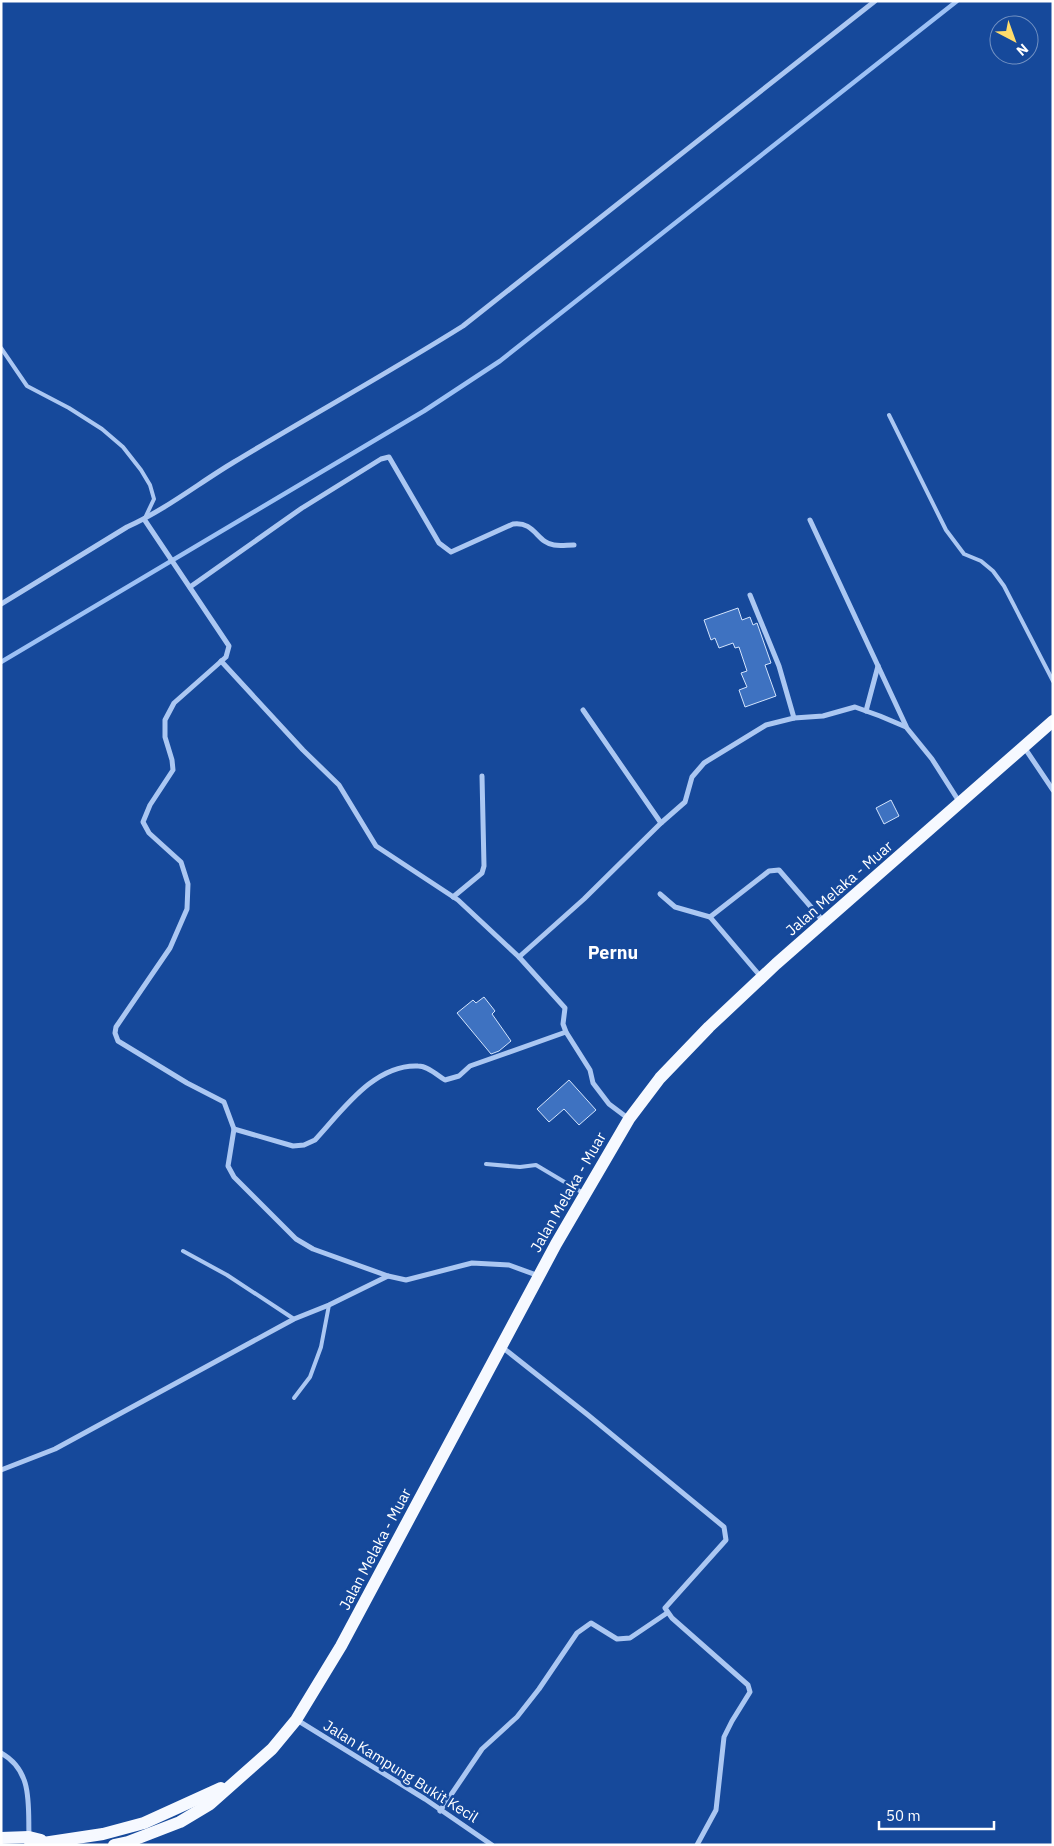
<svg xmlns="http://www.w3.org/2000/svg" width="1054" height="1846" viewBox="0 0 1054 1846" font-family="'IBM Plex Sans',sans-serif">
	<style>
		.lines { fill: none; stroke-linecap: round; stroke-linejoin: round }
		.stream { stroke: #9dc1f5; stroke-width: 4.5 }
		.building { fill: #3e72c1; stroke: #d3e4fd }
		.service { stroke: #abc7f2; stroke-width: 4 }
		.minor { stroke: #abc7f2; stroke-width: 5 }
		.primary { stroke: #f6f9ff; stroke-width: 12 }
		.labels { text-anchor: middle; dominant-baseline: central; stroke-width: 5; stroke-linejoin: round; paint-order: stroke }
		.street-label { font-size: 15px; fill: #fff; stroke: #16499b }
		.quarter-label { font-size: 18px; font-weight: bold; fill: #fff; stroke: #16499b }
	</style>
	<rect width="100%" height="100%" fill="#16499b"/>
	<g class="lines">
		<polyline class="stream" points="1,662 424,411 500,361 957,1"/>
	</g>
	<g class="building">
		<polygon points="738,608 742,620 750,617 753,625 757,623 771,663 765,665 776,696 745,707 739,690 747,687 741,673 747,671 739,647 735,648 733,643 719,648 715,638 711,640 704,620"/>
		<polygon points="891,800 899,816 884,824 876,808"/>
		<polygon points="484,997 495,1011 492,1014 511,1041 499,1051 491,1054 457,1013 473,1000 476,1003"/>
		<polygon points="569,1080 596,1110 579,1125 564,1109 549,1122 537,1109"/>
	</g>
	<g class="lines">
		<g class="service">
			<polyline points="1,348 27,386 69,408 102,429 123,447 141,470 150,485 154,499 145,518"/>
			<polyline points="889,415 946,530 964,554 981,561 993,571 1004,586 1053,681"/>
			<polyline points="486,1164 520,1167 536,1165 583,1193"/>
			<polyline points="183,1251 227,1275 294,1319"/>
			<polyline points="294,1398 310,1377 321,1347 329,1305"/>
		</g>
		<g class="minor">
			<polyline points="144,519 229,646 226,657 174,703 165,720 165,737 172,760 173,770 150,805 143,822 149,833 181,862 188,884 187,909 170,948 116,1027 115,1033 118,1041 187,1083 224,1102 234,1129 228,1166 234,1177 296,1239 313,1249 388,1276 406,1280 472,1263 509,1265 539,1276"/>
			<polyline points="810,520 906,726"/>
			<path d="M190,587l112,-79 79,-49 8,-2 50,86 12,9 62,-28c22,-3 24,19 41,21 6,1 13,0 20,0"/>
			<polyline points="750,595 779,666 794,718"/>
			<path d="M1,604l126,-77c38,-17 72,-44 107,-65 76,-46 154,-89 229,-136l412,-325"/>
			<polyline points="221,661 303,750 339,785 376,846 458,900 519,957 565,1008 563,1024 566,1032 590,1070 593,1083 609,1104 629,1119"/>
			<polyline points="583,710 661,823"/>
			<polyline points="866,711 878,666"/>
			<polyline points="1024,747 1053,790"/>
			<polyline points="660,894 675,907 710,917"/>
			<polyline points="453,897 482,873 484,866 482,776"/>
			<polyline points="519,957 584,899 661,823 685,802 692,777 704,763 766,725 794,718 823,716 855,707 880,716 906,727 932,759 960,803"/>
			<polyline points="761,977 710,917 769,871 779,870 824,922"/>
			<path d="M234,1129l59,17 11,-1 11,-5c27,-29 59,-76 103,-74 10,0 19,9 27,14l14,-4 11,-10 96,-34"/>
			<polyline points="502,1347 588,1415 724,1527 726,1540 665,1608 672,1618 748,1685 750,1692 732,1721 724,1737 716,1810 697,1845"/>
			<polyline points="1,1470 55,1449 294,1319 329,1305 388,1276"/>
			<polyline points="297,1720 425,1799 492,1845"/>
			<path d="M1,1753c32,18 27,51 28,83"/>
			<polyline points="440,1811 482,1749 517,1717 539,1689 577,1633 591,1623 617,1639 630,1638 667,1613"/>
		</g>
		<g class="primary">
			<polyline points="1,1838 29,1837 41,1840"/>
			<polyline points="30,1845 103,1834 144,1823 221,1788"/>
			<polyline points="114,1845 128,1842 180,1822 210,1804 272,1749 296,1720 341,1646 556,1244 629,1119 660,1078 709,1027 776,964 1053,721"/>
		</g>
	</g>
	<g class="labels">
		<g class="street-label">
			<text transform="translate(839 888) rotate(-41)">Jalan Melaka - Muar</text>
			<text transform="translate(568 1192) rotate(-60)">Jalan Melaka - Muar</text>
			<text transform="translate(375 1549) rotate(-62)">Jalan Melaka - Muar</text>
			<text transform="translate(401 1771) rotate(32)">Jalan Kampung Bukit Kecil</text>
		</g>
		<g class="quarter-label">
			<text x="613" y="952">Pernu</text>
		</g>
	</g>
	<rect width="1054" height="1846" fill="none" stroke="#ffffff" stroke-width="5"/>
	<g transform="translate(1014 40) rotate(139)"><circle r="24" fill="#16499b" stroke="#7392c3"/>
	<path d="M0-4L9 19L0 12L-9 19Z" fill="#ffdc6c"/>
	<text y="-8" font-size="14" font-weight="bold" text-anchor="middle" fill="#ffffff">N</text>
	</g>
	<path d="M879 1821v8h115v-8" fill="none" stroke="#ffffff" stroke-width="2.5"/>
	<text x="886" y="1821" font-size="15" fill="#ffffff" stroke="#16499b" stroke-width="4" paint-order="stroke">50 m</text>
</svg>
